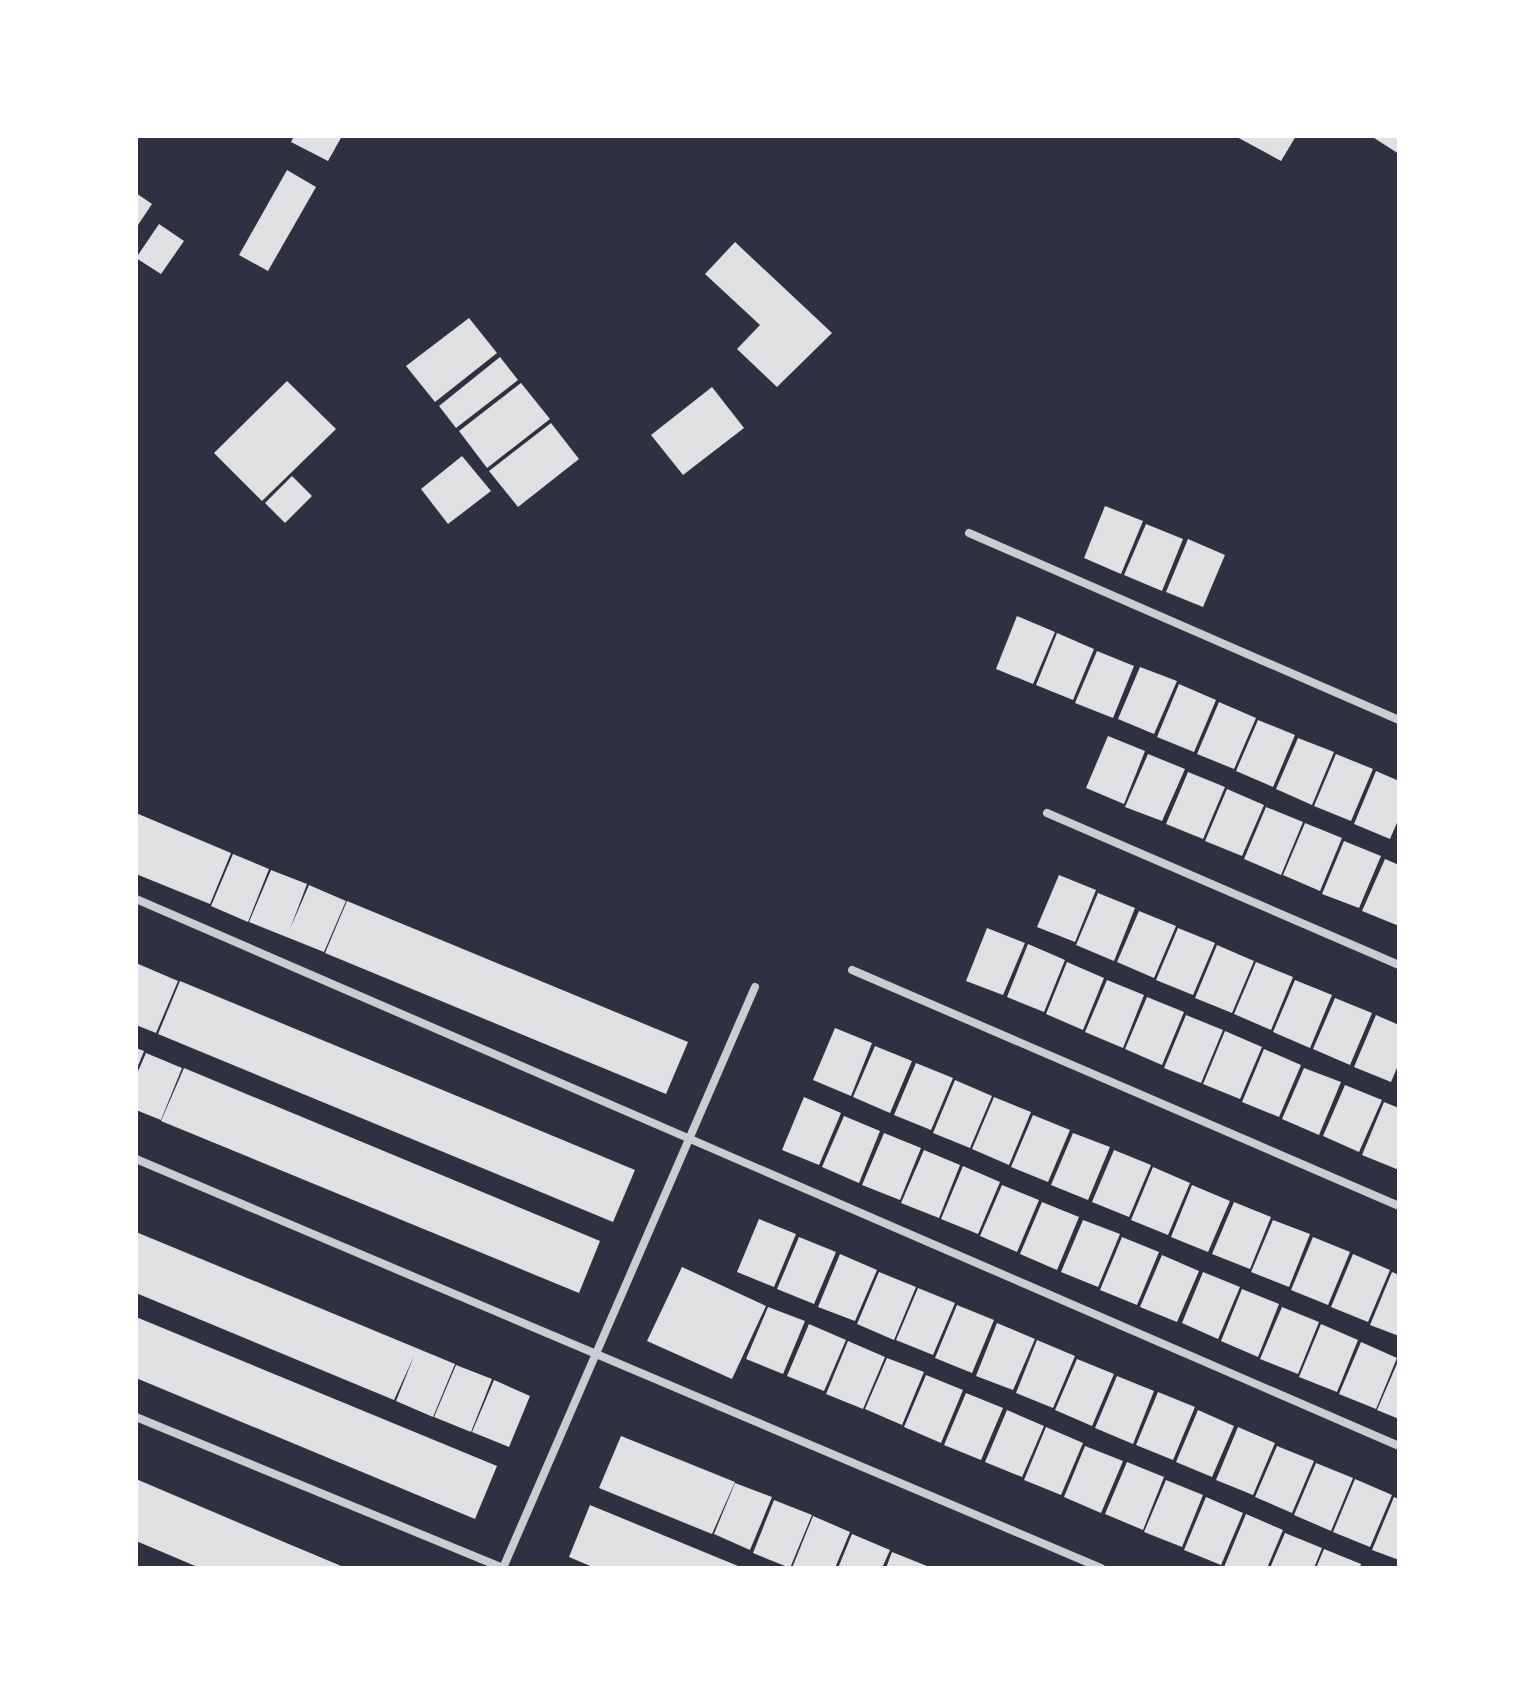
<svg xmlns="http://www.w3.org/2000/svg" width="1535" height="1704" viewBox="0 0 1535 1704" font-family="Montserrat,sans-serif">
	<style>
		.building { fill: #e0e0e3 }
		.lines { fill: none; stroke-linecap: round; stroke-linejoin: round }
		.minor { stroke: #caccd0; stroke-width: 8 }
	</style>
	<rect width="100%" height="100%" fill="#2d3142"/>
	<g class="building">
		<polygon points="294,136 342,136 328,161 291,142"/>
		<polygon points="1235,136 1296,136 1281,161"/>
		<polygon points="1371,136 1399,136 1399,154"/>
		<polygon points="287,170 316,187 268,271 239,255"/>
		<polygon points="136,193 152,204 136,228"/>
		<polygon points="159,224 184,241 161,274 136,258"/>
		<polygon points="735,242 832,333 777,387 737,349 760,325 705,274"/>
		<polygon points="469,318 497,353 435,402 406,366"/>
		<polygon points="500,357 518,380 456,428 439,406"/>
		<polygon points="287,381 336,429 262,501 214,453"/>
		<polygon points="521,383 550,419 487,468 459,431"/>
		<polygon points="712,387 744,428 683,475 651,435"/>
		<polygon points="551,423 579,459 518,507 489,471"/>
		<polygon points="462,456 491,491 448,524 421,489"/>
		<polygon points="292,476 312,496 285,523 265,503"/>
		<polygon points="1105,506 1143,521 1121,574 1084,558"/>
		<polygon points="1146,524 1183,539 1162,591 1124,575"/>
		<polygon points="1188,539 1225,555 1203,607 1166,592"/>
		<polygon points="1017,616 1055,632 1033,684 996,669"/>
		<polygon points="1057,633 1094,649 1073,700 1036,685"/>
		<polygon points="1097,651 1134,666 1113,718 1075,703"/>
		<polygon points="1140,667 1177,681 1154,734 1118,719"/>
		<polygon points="1179,684 1216,700 1194,752 1157,737"/>
		<polygon points="1219,702 1256,718 1234,769 1197,754"/>
		<polygon points="1258,720 1295,735 1273,787 1236,771"/>
		<polygon points="1108,736 1145,751 1124,804 1086,788"/>
		<polygon points="1298,738 1334,752 1312,805 1276,789"/>
		<polygon points="1148,754 1185,769 1162,821 1125,807"/>
		<polygon points="1336,754 1373,769 1351,821 1314,806"/>
		<polygon points="1376,771 1399,781 1399,818 1390,839 1354,824"/>
		<polygon points="1188,772 1225,787 1203,839 1166,824"/>
		<polygon points="1227,789 1264,805 1242,856 1205,841"/>
		<polygon points="1266,807 1303,822 1281,875 1244,859"/>
		<polygon points="136,813 231,853 210,904 136,874"/>
		<polygon points="1305,823 1342,838 1320,891 1283,875"/>
		<polygon points="1344,841 1381,856 1359,908 1322,894"/>
		<polygon points="233,854 269,869 248,922 211,906"/>
		<polygon points="1385,859 1399,865 1399,926 1362,911"/>
		<polygon points="271,870 307,884 290,929 309,885 346,901 324,952 249,922"/>
		<polygon points="1059,875 1096,890 1075,942 1037,927"/>
		<polygon points="1098,893 1135,908 1114,961 1076,945"/>
		<polygon points="347,901 688,1042 666,1094 325,953"/>
		<polygon points="1139,911 1176,926 1154,978 1117,962"/>
		<polygon points="987,928 1025,943 1003,995 966,981"/>
		<polygon points="1178,928 1215,943 1193,995 1156,980"/>
		<polygon points="1028,944 1065,960 1044,1012 1007,997"/>
		<polygon points="1217,945 1254,961 1232,1013 1195,998"/>
		<polygon points="1067,962 1104,978 1083,1030 1046,1014"/>
		<polygon points="1256,962 1293,977 1271,1030 1234,1014"/>
		<polygon points="136,963 178,981 156,1033 136,1025"/>
		<polygon points="1107,980 1144,995 1123,1048 1085,1032"/>
		<polygon points="1295,980 1332,995 1310,1048 1273,1032"/>
		<polygon points="180,981 635,1170 613,1222 158,1034"/>
		<polygon points="1147,997 1184,1012 1162,1065 1125,1049"/>
		<polygon points="1335,998 1372,1013 1350,1065 1313,1049"/>
		<polygon points="1186,1015 1223,1030 1201,1083 1164,1068"/>
		<polygon points="1376,1015 1399,1025 1399,1063 1391,1082 1354,1067"/>
		<polygon points="835,1028 872,1043 851,1096 813,1080"/>
		<polygon points="1225,1031 1262,1047 1240,1099 1203,1084"/>
		<polygon points="875,1046 912,1061 890,1113 853,1097"/>
		<polygon points="136,1048 144,1051 136,1071"/>
		<polygon points="1264,1049 1301,1065 1279,1117 1242,1102"/>
		<polygon points="146,1053 182,1068 161,1120 136,1110 136,1076"/>
		<polygon points="916,1063 953,1078 931,1130 894,1115"/>
		<polygon points="184,1068 600,1241 579,1293 161,1121"/>
		<polygon points="1304,1068 1341,1082 1319,1135 1282,1119"/>
		<polygon points="955,1080 992,1096 970,1148 933,1133"/>
		<polygon points="1345,1085 1382,1100 1359,1152 1323,1136"/>
		<polygon points="804,1097 841,1113 819,1165 782,1150"/>
		<polygon points="994,1097 1031,1112 1009,1165 972,1149"/>
		<polygon points="1384,1102 1399,1108 1399,1170 1362,1155"/>
		<polygon points="1033,1115 1070,1130 1048,1182 1011,1167"/>
		<polygon points="844,1116 880,1131 859,1183 822,1167"/>
		<polygon points="884,1133 921,1148 900,1200 862,1185"/>
		<polygon points="1073,1133 1110,1147 1088,1200 1051,1185"/>
		<polygon points="924,1150 960,1165 939,1218 901,1203"/>
		<polygon points="1114,1150 1151,1165 1129,1217 1092,1202"/>
		<polygon points="963,1166 1000,1182 978,1234 941,1219"/>
		<polygon points="1153,1167 1190,1183 1168,1235 1131,1220"/>
		<polygon points="1002,1185 1039,1200 1017,1252 980,1236"/>
		<polygon points="1192,1185 1230,1201 1208,1252 1171,1237"/>
		<polygon points="1042,1202 1079,1217 1057,1270 1020,1254"/>
		<polygon points="1234,1202 1271,1217 1250,1269 1212,1254"/>
		<polygon points="759,1219 796,1234 774,1287 737,1272"/>
		<polygon points="1083,1220 1120,1234 1098,1287 1061,1272"/>
		<polygon points="1273,1220 1310,1234 1289,1287 1251,1272"/>
		<polygon points="136,1232 455,1364 433,1417 396,1401 414,1356 394,1400 136,1293"/>
		<polygon points="799,1237 836,1252 814,1304 777,1289"/>
		<polygon points="1122,1237 1159,1252 1137,1305 1100,1290"/>
		<polygon points="1313,1237 1350,1252 1328,1305 1291,1290"/>
		<polygon points="840,1254 877,1270 855,1321 818,1307"/>
		<polygon points="1353,1254 1390,1270 1368,1322 1331,1307"/>
		<polygon points="1162,1255 1199,1271 1177,1322 1140,1307"/>
		<polygon points="682,1267 766,1306 732,1379 647,1341"/>
		<polygon points="879,1272 916,1287 894,1340 857,1324"/>
		<polygon points="1203,1272 1240,1287 1218,1339 1182,1323"/>
		<polygon points="1392,1272 1399,1275 1399,1336 1370,1325"/>
		<polygon points="918,1288 955,1303 933,1355 896,1340"/>
		<polygon points="1242,1289 1279,1304 1258,1357 1221,1341"/>
		<polygon points="957,1305 994,1320 972,1373 935,1358"/>
		<polygon points="768,1307 805,1321 783,1374 746,1359"/>
		<polygon points="1282,1307 1319,1322 1298,1374 1260,1359"/>
		<polygon points="136,1317 497,1466 475,1519 136,1378"/>
		<polygon points="997,1323 1035,1339 1013,1390 976,1376"/>
		<polygon points="809,1324 846,1340 824,1391 787,1376"/>
		<polygon points="1321,1324 1358,1340 1337,1392 1299,1377"/>
		<polygon points="1037,1340 1075,1356 1053,1408 1016,1393"/>
		<polygon points="848,1341 885,1357 863,1409 826,1394"/>
		<polygon points="1361,1342 1397,1358 1376,1409 1339,1394"/>
		<polygon points="887,1358 924,1372 902,1425 865,1409"/>
		<polygon points="1077,1359 1114,1374 1092,1426 1055,1410"/>
		<polygon points="1399,1359 1399,1419 1377,1410"/>
		<polygon points="456,1365 492,1379 471,1432 434,1417"/>
		<polygon points="926,1375 963,1390 941,1443 904,1427"/>
		<polygon points="1117,1376 1154,1391 1133,1444 1095,1428"/>
		<polygon points="494,1380 530,1396 509,1447 472,1432"/>
		<polygon points="1158,1392 1195,1407 1173,1460 1136,1445"/>
		<polygon points="966,1393 1003,1408 981,1460 944,1445"/>
		<polygon points="1007,1410 1044,1426 1022,1477 985,1462"/>
		<polygon points="1198,1410 1234,1426 1212,1477 1176,1462"/>
		<polygon points="1046,1427 1083,1443 1061,1495 1024,1480"/>
		<polygon points="1238,1427 1275,1443 1253,1495 1216,1480"/>
		<polygon points="621,1436 735,1482 712,1534 599,1488"/>
		<polygon points="1085,1446 1123,1461 1101,1513 1064,1497"/>
		<polygon points="1277,1446 1314,1461 1292,1513 1255,1497"/>
		<polygon points="1127,1462 1164,1477 1143,1530 1105,1514"/>
		<polygon points="1316,1463 1353,1478 1331,1531 1294,1515"/>
		<polygon points="136,1479 284,1542 346,1568 200,1568 148,1546 136,1541"/>
		<polygon points="1355,1479 1392,1495 1370,1547 1333,1532"/>
		<polygon points="1166,1480 1203,1495 1182,1547 1144,1532"/>
		<polygon points="735,1483 772,1497 750,1550 714,1534"/>
		<polygon points="1206,1497 1243,1513 1221,1565 1184,1550"/>
		<polygon points="1394,1497 1399,1499 1399,1560 1372,1550"/>
		<polygon points="774,1500 812,1515 790,1568 753,1553"/>
		<polygon points="590,1505 704,1552 743,1568 595,1568 569,1557"/>
		<polygon points="1246,1514 1283,1530 1267,1568 1224,1567"/>
		<polygon points="813,1516 850,1532 835,1568 792,1568"/>
		<polygon points="1285,1533 1322,1548 1314,1568 1270,1568"/>
		<polygon points="852,1534 890,1550 882,1568 838,1568"/>
		<polygon points="1324,1549 1361,1564 1360,1568 1316,1568"/>
		<polygon points="892,1552 932,1568 886,1568"/>
	</g>
	<g class="lines">
		<g class="minor">
			<polyline points="969,533 1399,720"/>
			<polyline points="1047,813 1399,965"/>
			<polyline points="136,899 1399,1446"/>
			<polyline points="852,970 1399,1206"/>
			<polyline points="136,1159 1101,1568"/>
			<polyline points="136,1417 503,1568"/>
			<polyline points="503,1568 755,987"/>
		</g>
	</g>
	<rect width="1535" height="1704" fill="none" stroke="#ffffff" stroke-width="276"/>
</svg>
